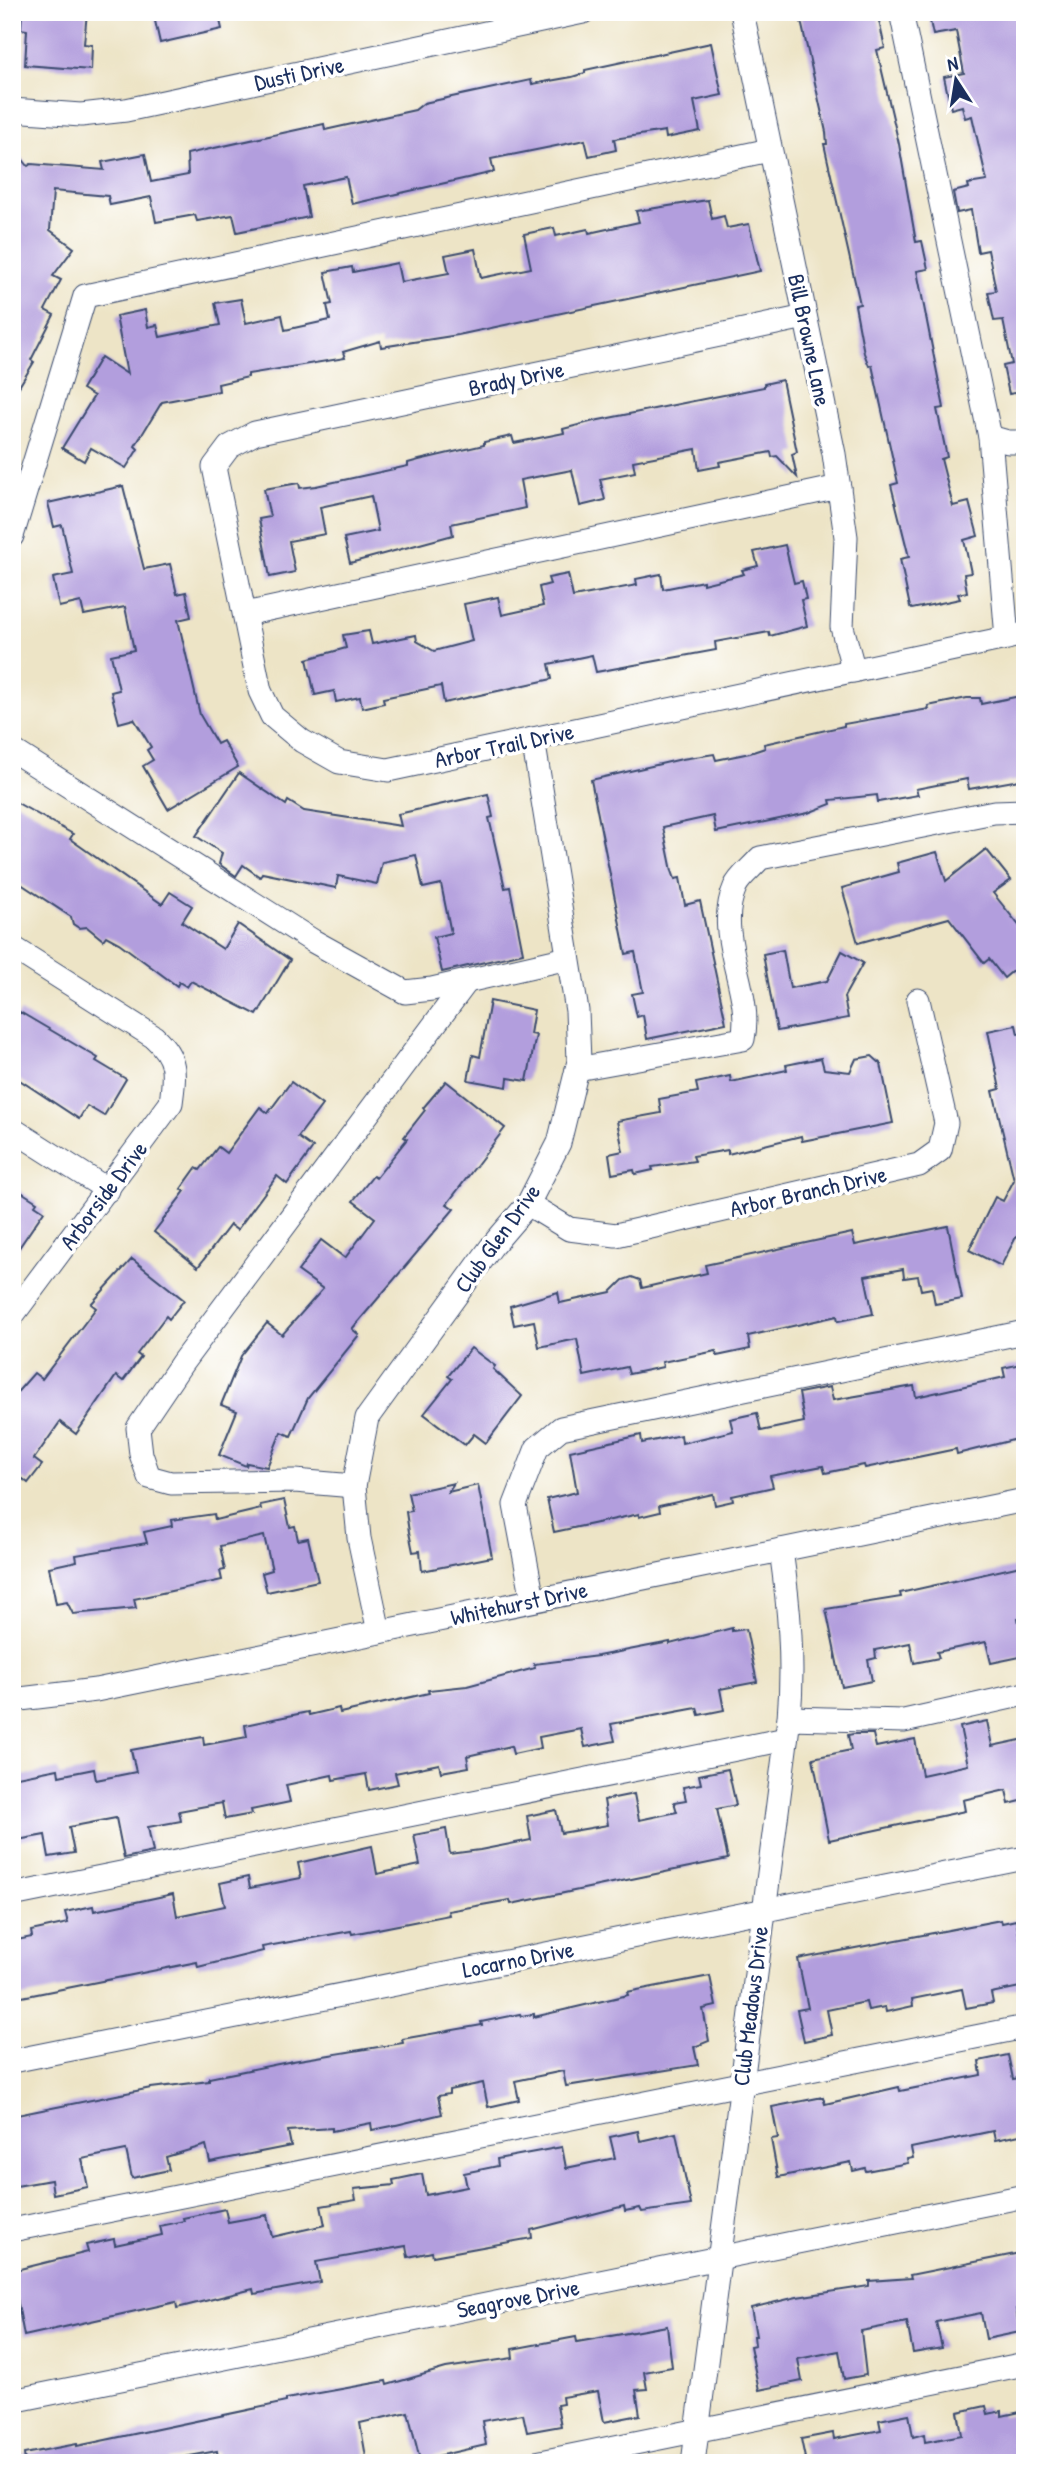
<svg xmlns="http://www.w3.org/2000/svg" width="1037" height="2475" viewBox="0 0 1037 2475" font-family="'Patrick Hand',sans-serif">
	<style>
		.building { fill: #b29edd }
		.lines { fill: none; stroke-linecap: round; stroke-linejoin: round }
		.minor-casing { stroke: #3a4a6e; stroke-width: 25 }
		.minor { stroke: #fff; stroke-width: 23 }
		.labels { text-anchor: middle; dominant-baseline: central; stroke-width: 7; stroke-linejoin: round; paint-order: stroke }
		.street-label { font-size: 23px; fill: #1b2f5e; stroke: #fff }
	</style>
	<rect width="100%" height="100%" fill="#fff"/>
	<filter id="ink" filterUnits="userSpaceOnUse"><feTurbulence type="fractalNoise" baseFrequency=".0143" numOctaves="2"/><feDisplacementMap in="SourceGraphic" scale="14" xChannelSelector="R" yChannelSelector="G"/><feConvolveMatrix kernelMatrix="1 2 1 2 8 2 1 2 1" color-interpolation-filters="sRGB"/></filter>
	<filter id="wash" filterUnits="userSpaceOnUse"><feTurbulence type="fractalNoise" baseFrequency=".00686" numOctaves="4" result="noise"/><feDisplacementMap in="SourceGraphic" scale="28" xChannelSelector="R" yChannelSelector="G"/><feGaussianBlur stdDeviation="1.57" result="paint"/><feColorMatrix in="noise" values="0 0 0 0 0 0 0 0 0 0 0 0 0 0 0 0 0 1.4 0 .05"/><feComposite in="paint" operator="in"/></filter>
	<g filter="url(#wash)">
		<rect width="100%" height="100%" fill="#ede4c6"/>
		<g id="blocks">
			<g class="building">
				<polygon points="22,12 87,12 84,44 92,45 91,70 25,65 27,30 21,29"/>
				<polygon points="153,12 218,12 222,29 160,43"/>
				<polygon points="799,12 877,12 885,48 877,50 899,144 916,242 922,241 928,269 917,271 944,408 937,409 947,457 941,459 953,506 969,502 978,536 964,540 971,573 964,574 967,592 958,594 960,599 912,609 910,607 900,559 909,557 891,485 898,483 872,365 869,366 864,353 855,305 860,304 824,144 827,144 826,132"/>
				<polygon points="928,12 1016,12 1025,57 1025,391 1009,394 1003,366 1012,364 1003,320 994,321 988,292 996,291 988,250 978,252 971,210 957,213 953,192 969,188 968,184 987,181 972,116 965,118 962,106 951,109 944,77 964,73 956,31 933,35"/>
				<polygon points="711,43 722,95 694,101 700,131 666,138 665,131 614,139 616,150 589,156 585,140 551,147 491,159 494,172 352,204 346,177 303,186 309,217 237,232 233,215 197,221 195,215 156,222 151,197 110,205 108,196 53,191 50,230 74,248 53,276 61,280 45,310 54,315 31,360 34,362 12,398 15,181 12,146 28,166 31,164 104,170 102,162 145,154 151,182 188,175 187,154 324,124 325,130 415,110 424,103 531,80 532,84 572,77 585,73 585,70"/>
				<polygon points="708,200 712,219 724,216 727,228 749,224 760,271 458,335 381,347 380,341 343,352 345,358 248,374 248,377 218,384 219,391 162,402 135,446 138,449 126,468 91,448 84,461 62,448 94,396 82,389 101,357 127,374 116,316 145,310 148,327 157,325 160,337 220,325 215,303 241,299 246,323 282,315 285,330 330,320 327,305 332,304 325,272 352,267 353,272 397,263 401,282 449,273 445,255 475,249 481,278 531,268 524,234 554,228 556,236 588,229 589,233 639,222 636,211"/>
				<polygon points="782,380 797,452 792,454 797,477 777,456 772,457 771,452 719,462 720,466 699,470 696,449 633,461 635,472 600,479 605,500 580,506 572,470 520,480 525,508 451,524 453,535 350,563 344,538 378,531 371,496 320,507 325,534 289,541 295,572 270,577 259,519 270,517 264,489 299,483 300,488 316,486 408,466 408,463 419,460 484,445 484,442 512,436 514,443 564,433 563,429 594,421 764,387 764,384"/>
				<polygon points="123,486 144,569 170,564 177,594 186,592 191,617 178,620 200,715 217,744 223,741 238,767 168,809 143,766 153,760 147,750 151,747 134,719 119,723 111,692 119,690 111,655 134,650 125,607 84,615 81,602 59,607 53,578 73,574 62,525 54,527 48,503"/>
				<polygon points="785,545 794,583 802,581 806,599 801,600 807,626 770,636 769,632 715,642 716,650 596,672 592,655 549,664 552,679 444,703 441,686 383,698 384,703 362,708 360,697 336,702 334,691 315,695 307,659 346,648 343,635 369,631 372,644 416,635 417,641 434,651 472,641 464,604 498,597 502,615 543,606 539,587 550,584 548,578 568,574 573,597 637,585 636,579 661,574 663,589 703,581 703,584 744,574 742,570 758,566 754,552"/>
				<polygon points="1025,695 1025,779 969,789 967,779 916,789 918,795 878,802 877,795 830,800 831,804 808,813 716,832 713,816 663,827 672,871 675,879 680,878 685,905 700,901 726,1023 647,1039 643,1015 637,1017 632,994 643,992 635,952 626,954 591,780 682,759 714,754 716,760 750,753 765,748 764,744 844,726 844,724 929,709 928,706 967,698 980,698 981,704"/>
				<polygon points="239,773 286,805 288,801 304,811 401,826 398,814 488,794 493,817 489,818 505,888 510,887 523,953 442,972 434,937 451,933 441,884 423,888 416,855 382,862 377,884 338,876 336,888 262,873 260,877 243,865 236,876 219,864 222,853 196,836"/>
				<polygon points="12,800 73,834 70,839 162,904 170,892 192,906 182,922 223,949 238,924 290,960 257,1015 191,981 187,987 179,982 177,986 119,943 106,936 103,940 87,927 79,928 73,924 71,917 12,878"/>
				<polygon points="986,849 1011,880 993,893 1025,933 1025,981 1015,969 1004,978 989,959 984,963 949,918 858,943 842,888 899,872 897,863 937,852 946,881"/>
				<polygon points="783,950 790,988 827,981 842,951 863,963 844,997 848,1018 777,1031 763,954"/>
				<polygon points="490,1001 534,1010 530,1034 536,1035 527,1081 508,1078 507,1087 468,1080 473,1055 480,1057"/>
				<polygon points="20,1012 98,1058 96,1061 126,1079 104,1116 87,1106 79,1119 12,1075 12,1025"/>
				<polygon points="1016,1025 1018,1034 1025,1033 1025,1241 1016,1237 1001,1266 969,1250 995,1197 1003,1201 1014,1180 993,1091 1000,1089 988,1031"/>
				<polygon points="872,1056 881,1064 893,1123 802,1141 801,1136 728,1154 728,1150 693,1156 695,1161 652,1167 653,1170 635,1174 634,1170 612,1174 609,1154 623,1151 617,1121 661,1113 659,1099 698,1092 696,1083 730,1076 731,1082 787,1070 786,1065 821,1058 824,1069 850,1072 856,1059"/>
				<polygon points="446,1081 505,1128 447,1204 454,1209 352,1329 359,1335 308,1398 291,1436 281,1432 267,1467 247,1463 246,1466 219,1455 237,1411 221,1405 241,1356 267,1323 282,1335 323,1289 298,1271 321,1240 345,1258 375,1218 353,1201 373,1176 376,1178 407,1139 404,1137 425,1110 423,1108"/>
				<polygon points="291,1082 322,1105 298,1137 313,1148 287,1184 277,1176 237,1230 230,1225 198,1267 154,1232 185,1191 181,1189 196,1168 200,1170 218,1147 226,1153 260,1107 268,1113"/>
				<polygon points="12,1186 37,1202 35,1205 44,1211 12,1258"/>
				<polygon points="948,1226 962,1299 935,1304 932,1288 921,1290 918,1276 904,1278 903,1269 865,1276 873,1314 838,1321 837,1316 748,1336 750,1349 717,1356 716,1351 662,1362 663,1367 629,1374 627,1367 584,1376 577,1339 539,1347 534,1321 514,1325 510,1306 558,1292 560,1303 611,1292 623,1280 632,1277 640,1280 642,1288 707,1273 705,1265 852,1233 855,1245"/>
				<polygon points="132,1259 184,1300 169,1319 166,1316 137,1354 141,1357 123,1381 116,1376 76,1434 60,1422 34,1459 42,1465 28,1483 23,1479 12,1493 12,1398 34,1373 42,1379 96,1308 91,1304"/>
				<polygon points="471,1348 495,1366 493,1369 522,1396 486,1443 474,1434 465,1445 424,1414 452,1379 448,1376"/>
				<polygon points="1025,1363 1025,1437 957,1454 956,1449 865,1468 864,1465 825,1473 823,1466 770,1476 773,1487 732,1496 733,1501 715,1505 713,1494 659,1506 660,1512 639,1517 639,1514 554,1532 547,1499 577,1492 570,1451 641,1435 642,1443 681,1435 682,1443 733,1431 730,1419 757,1413 761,1431 804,1422 799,1393 830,1387 833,1400 914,1386 916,1397 1005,1377 1003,1368"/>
				<polygon points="454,1483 448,1492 478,1485 492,1557 422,1571 420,1551 413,1552 409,1532 406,1512 412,1511 408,1493"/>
				<polygon points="284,1500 290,1527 295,1526 298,1540 308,1538 318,1581 267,1592 262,1573 272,1570 264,1536 220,1546 225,1570 220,1571 222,1580 134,1599 136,1608 73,1614 67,1602 56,1604 49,1567 77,1561 76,1555 147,1543 144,1532 172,1526 171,1520 214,1514 215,1520 261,1509 260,1505"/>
				<polygon points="1025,1565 1025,1616 1018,1618 1025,1656 991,1663 986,1642 937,1652 939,1658 914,1663 910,1643 875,1650 876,1658 868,1660 872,1681 842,1687 826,1609 901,1597 900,1593"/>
				<polygon points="732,1628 732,1631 746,1629 757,1682 720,1689 724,1710 699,1715 697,1708 611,1724 615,1741 585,1747 581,1729 539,1737 541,1748 513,1754 511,1746 467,1756 469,1767 441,1772 439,1764 395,1773 398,1784 369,1790 366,1774 333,1780 332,1775 286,1785 290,1802 251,1810 252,1814 225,1819 222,1803 179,1811 181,1821 148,1827 153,1852 124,1858 116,1818 69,1827 74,1853 49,1857 45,1835 12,1841 12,1778 58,1769 59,1776 94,1769 96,1780 136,1772 131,1750 203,1737 204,1745 247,1737 245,1725 308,1712 309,1715 339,1708 340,1713 429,1693 428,1690 467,1686 535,1668 534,1664 598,1656 670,1642 670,1644"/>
				<polygon points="987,1721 992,1746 1025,1739 1025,1800 1009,1804 1006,1790 963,1800 965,1811 829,1840 813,1758 851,1750 848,1735 853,1734 873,1734 876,1747 915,1739 922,1775 968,1765 960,1727"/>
				<polygon points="728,1769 736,1805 717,1809 728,1859 511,1904 510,1900 448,1911 449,1915 352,1934 351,1931 262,1947 263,1951 198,1967 197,1962 12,1999 12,1941 32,1937 31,1931 68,1923 65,1912 93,1906 94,1911 173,1894 177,1916 225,1906 220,1883 248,1877 250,1888 301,1878 298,1863 372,1846 377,1874 420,1865 414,1835 446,1829 450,1854 480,1850 531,1840 527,1816 556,1810 561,1833 608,1825 604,1800 634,1794 639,1820 677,1812 674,1802 686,1800 683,1787 701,1784 699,1775"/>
				<polygon points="1001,1920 1002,1923 1016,1920 1025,1963 1025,1986 991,1993 993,2003 966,2008 962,1989 912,1999 913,2006 886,2012 885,2007 868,2010 866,2002 827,2010 832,2035 804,2041 797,2010 808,2008 798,1959"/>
				<polygon points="710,1976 716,2006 703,2009 709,2041 694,2047 698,2065 566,2086 563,2071 515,2081 519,2100 488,2107 483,2083 449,2090 449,2094 438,2096 442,2114 392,2126 372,2130 371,2123 332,2131 332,2128 288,2131 291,2146 210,2162 206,2145 166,2157 169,2170 132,2178 126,2150 82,2159 88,2187 53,2194 51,2180 16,2186 12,2166 12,2116 151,2088 209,2081 209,2078 293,2061 403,2043 402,2039 482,2025 481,2022 520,2014 521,2016 534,2014 534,2017 628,1995 627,1992"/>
				<polygon points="1008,2055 1013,2079 1025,2077 1025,2134 995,2140 993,2131 911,2148 913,2158 907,2159 908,2163 866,2171 865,2168 853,2171 851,2162 778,2177 771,2139 778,2138 772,2107 823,2097 825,2104 899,2087 900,2091 981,2075 979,2061"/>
				<polygon points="638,2131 640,2141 676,2133 691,2205 642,2212 640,2208 625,2211 624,2206 531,2230 532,2238 433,2256 432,2252 408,2257 406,2246 316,2262 320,2282 254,2294 253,2289 177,2308 176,2302 24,2336 12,2271 88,2252 86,2245 114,2239 115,2245 162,2235 160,2226 184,2221 183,2218 225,2209 228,2222 267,2215 272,2237 325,2225 321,2206 356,2200 354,2189 394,2185 393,2180 422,2174 426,2195 467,2187 464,2173 498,2166 497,2159 562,2147 566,2168 615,2158 610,2137"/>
				<polygon points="1025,2252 1025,2307 1016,2309 1020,2332 986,2339 981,2313 936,2322 942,2348 913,2353 907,2322 861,2331 866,2375 844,2379 839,2351 798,2359 802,2381 759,2390 750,2346 755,2345 754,2336 756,2336 751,2308 797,2297 869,2286 869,2281 911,2278 910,2275"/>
				<polygon points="667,2326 672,2367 644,2372 647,2389 636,2390 640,2415 604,2422 598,2391 562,2397 563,2404 557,2405 561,2426 527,2432 523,2414 482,2421 486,2445 420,2460 408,2412 360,2423 366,2457 334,2463 297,2463 296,2456 262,2463 219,2463 217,2451 168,2460 169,2463 25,2463 24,2454 77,2444 77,2446 286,2402 286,2399 386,2381 387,2385 446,2368 513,2358 512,2349 576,2337 577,2342"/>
				<polygon points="986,2406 988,2414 1002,2411 1002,2416 1025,2411 1025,2463 806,2463 801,2439 833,2433 834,2439 881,2430 879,2420 909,2414 913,2437 924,2434 925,2442 962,2435 958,2412"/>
			</g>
		</g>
	</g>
	<g filter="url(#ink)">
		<use href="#blocks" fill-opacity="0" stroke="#3a4a6e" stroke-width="2"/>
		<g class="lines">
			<g class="minor-casing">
				<g id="minor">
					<polyline points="742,12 834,454 846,537 842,627 854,671"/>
					<polyline points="901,12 990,437 1007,638"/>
					<polyline points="12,110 81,115 126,110 583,12"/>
					<polyline points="805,317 255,433 229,447 214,467 260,691 272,716 302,741 339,762 388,770 1025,634"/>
					<polyline points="990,437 1008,442 1025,442"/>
					<polyline points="12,536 85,296 770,150"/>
					<polyline points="245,614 839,487"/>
					<polyline points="12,750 313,941 405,992 432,989 568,958"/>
					<path d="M12,947l142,90c23,21 21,36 17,66l-159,213"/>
					<path d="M577,1069l166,-30c11,-49 -30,-102 -8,-152 4,-10 18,-20 25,-29l234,-46 31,-1"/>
					<polyline points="12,1129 108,1190"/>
					<polyline points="528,1204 569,1229 616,1235 919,1165 940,1150 946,1123 918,1000"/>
					<polyline points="354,1486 295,1481 171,1483 149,1477 141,1454 138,1428 182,1363 467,981"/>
					<polyline points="533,1600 515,1505 537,1448 561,1428 1025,1332"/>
					<polyline points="379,1632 359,1538 354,1486 367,1418 492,1246 528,1204 559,1143 579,1061 577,1011 533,739"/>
					<polyline points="12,1700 96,1690 1025,1500"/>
					<polyline points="789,1718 904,1721 1025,1694"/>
					<polyline points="12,1895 786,1739"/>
					<polyline points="12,2061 1025,1858"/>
					<polyline points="12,2230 1025,2027"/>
					<polyline points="12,2401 1025,2196"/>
					<polyline points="536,2463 1025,2364"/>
					<path d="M693,2463l96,-745c5,-57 0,-112 -8,-168"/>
				</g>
			</g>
			<use href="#minor" class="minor"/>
		</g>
	</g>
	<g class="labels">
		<g class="street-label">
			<text transform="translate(299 73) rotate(-12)">Dusti Drive</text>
			<text transform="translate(810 340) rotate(78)">Bill Browne Lane</text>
			<text transform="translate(516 378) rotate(-12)">Brady Drive</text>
			<text transform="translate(504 745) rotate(-12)">Arbor Trail Drive</text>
			<text transform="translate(808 1191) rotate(-13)">Arbor Branch Drive</text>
			<text transform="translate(103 1195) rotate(-53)">Arborside Drive</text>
			<text transform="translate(497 1238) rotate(-54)">Club Glen Drive</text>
			<text transform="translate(519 1603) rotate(-12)">Whitehurst Drive</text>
			<text transform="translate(518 1959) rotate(-11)">Locarno Drive</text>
			<text transform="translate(750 2006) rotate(-83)">Club Meadows Drive</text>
			<text transform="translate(518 2298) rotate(-11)">Seagrove Drive</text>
		</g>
	</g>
	<rect width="1037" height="2475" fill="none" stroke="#fff" stroke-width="42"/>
	<g transform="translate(956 80) rotate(348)" stroke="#ffffff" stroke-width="5" paint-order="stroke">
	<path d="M0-5L12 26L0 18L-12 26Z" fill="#1b2f5e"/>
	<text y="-10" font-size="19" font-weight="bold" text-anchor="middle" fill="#1b2f5e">N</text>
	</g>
</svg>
